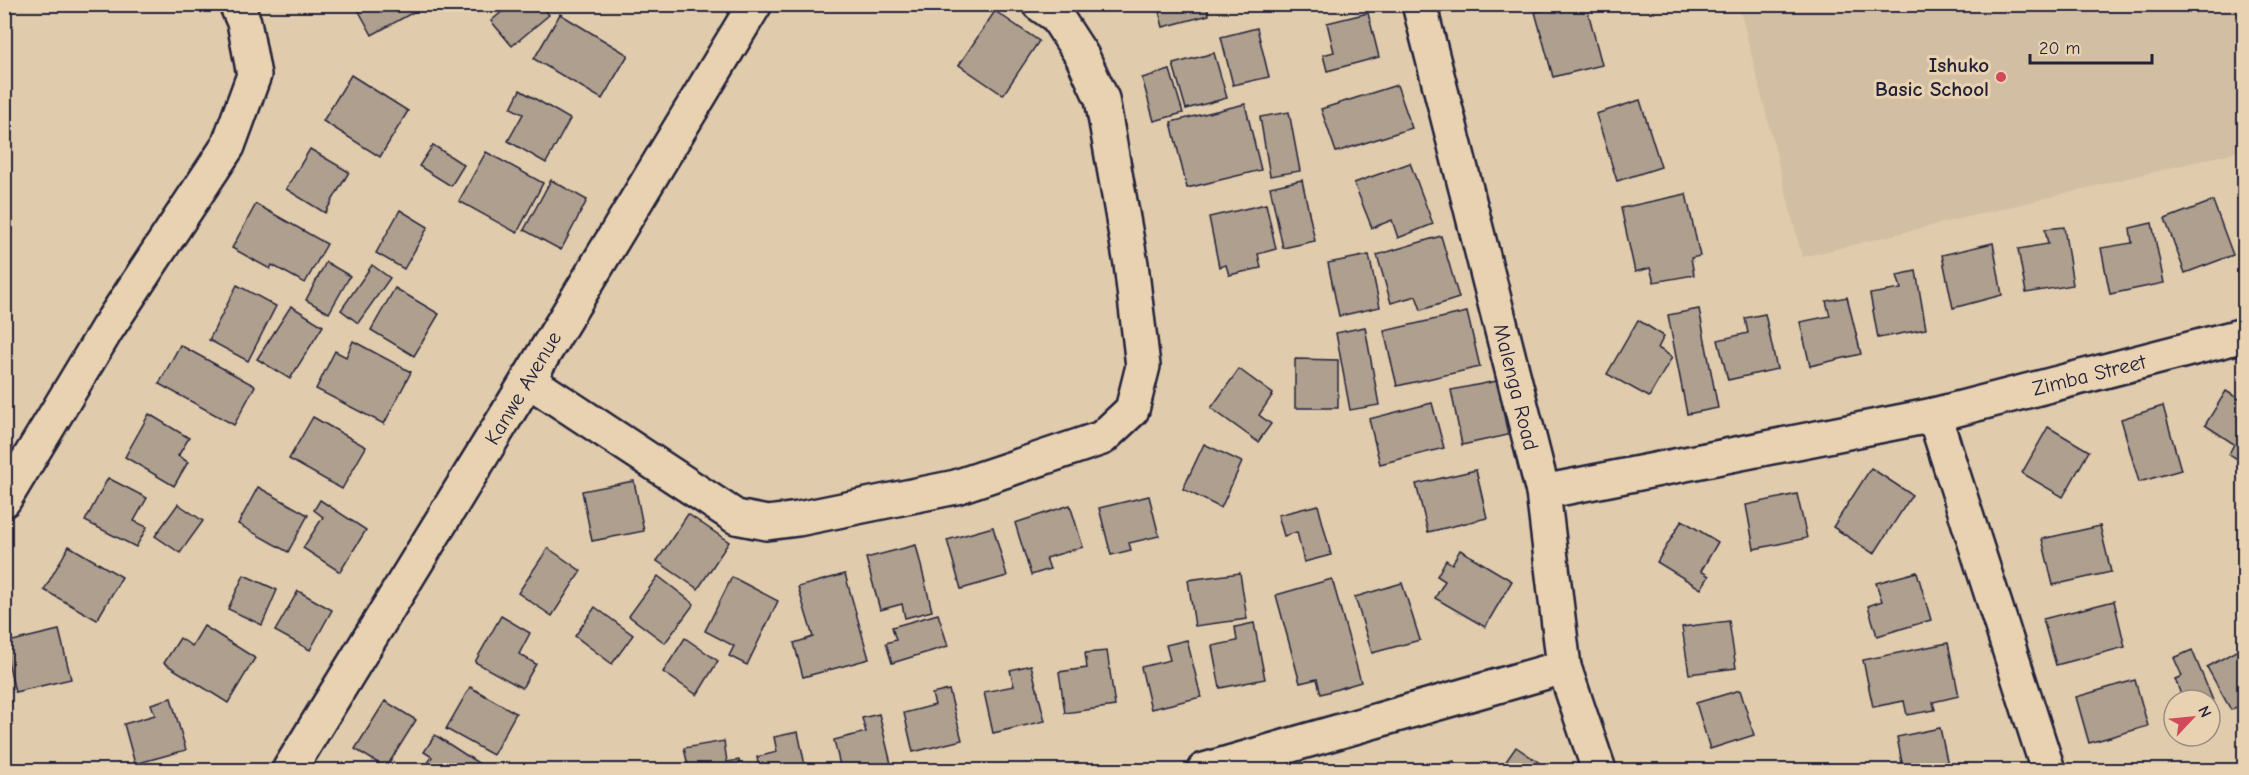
<svg xmlns="http://www.w3.org/2000/svg" width="2249" height="775" viewBox="0 0 2249 775" font-family="'Comic Neue',sans-serif">
	<style>
		.built { fill: #d1bea3 }
		.building { fill: #ae9f8e; stroke: #22223b; stroke-width: 1.5 }
		.lines { fill: none; stroke-linecap: round; stroke-linejoin: round }
		.street-casing { stroke: #22223b; stroke-width: 38 }
		.secondary-casing { stroke: #22223b; stroke-width: 38 }
		.street { stroke: #e8d2b1; stroke-width: 33 }
		.secondary { stroke: #e8d2b1; stroke-width: 33 }
		.poi-dot { fill: #d1495b; stroke: #e8d2b1; stroke-width: 2 }
		.labels { text-anchor: middle; dominant-baseline: central; stroke-width: 6; stroke-linejoin: round; paint-order: stroke }
		.poi-label { font-size: 21px; font-weight: bold; fill: #22223b; stroke: #e8d2b1; text-anchor: end }
		.street-label { font-size: 21px; fill: #22223b; stroke: #e8d2b1 }
	</style>
	<rect width="100%" height="100%" fill="#e0cbac"/>
	<filter id="ink" filterUnits="userSpaceOnUse"><feTurbulence type="fractalNoise" baseFrequency=".0167" numOctaves="2"/><feDisplacementMap in="SourceGraphic" scale="12" xChannelSelector="R" yChannelSelector="G"/><feConvolveMatrix kernelMatrix="1 2 1 2 8 2 1 2 1" color-interpolation-filters="sRGB"/></filter>
	<g filter="url(#ink)">
		<polygon class="built" points="1739,5 2244,5 2244,150 1802,257"/>
		<g class="building">
			<polygon points="355,4 422,4 423,7 372,35"/>
			<polygon points="511,4 540,4 549,15 512,46 491,21"/>
			<polygon points="1157,4 1206,4 1209,15 1163,27"/>
			<polygon points="1567,4 1586,4 1602,65 1553,77 1535,12"/>
			<polygon points="995,11 1039,41 1003,95 959,65"/>
			<polygon points="1368,13 1379,57 1327,71 1323,55 1334,52 1327,23"/>
			<polygon points="560,14 628,55 602,99 534,59"/>
			<polygon points="1257,28 1269,77 1233,85 1221,37"/>
			<polygon points="1214,53 1227,98 1186,109 1173,64"/>
			<polygon points="1170,70 1183,113 1154,121 1142,78"/>
			<polygon points="351,75 408,111 380,157 323,121"/>
			<polygon points="1397,85 1412,128 1336,152 1321,109"/>
			<polygon points="520,90 570,119 546,163 508,141 523,114 511,108"/>
			<polygon points="1640,100 1661,167 1617,181 1596,114"/>
			<polygon points="1245,104 1261,170 1187,188 1171,122"/>
			<polygon points="1289,112 1300,171 1270,176 1260,117"/>
			<polygon points="433,145 464,165 451,186 419,166"/>
			<polygon points="310,149 349,172 325,213 286,189"/>
			<polygon points="486,152 543,183 517,233 459,201"/>
			<polygon points="1410,163 1433,224 1398,238 1392,220 1372,228 1354,183"/>
			<polygon points="551,180 587,200 561,250 524,230"/>
			<polygon points="1302,180 1315,241 1283,248 1270,187"/>
			<polygon points="1686,194 1700,256 1691,258 1694,275 1654,282 1650,268 1635,272 1621,208"/>
			<polygon points="2213,201 2233,255 2185,273 2165,219"/>
			<polygon points="256,204 327,244 305,283 272,265 270,269 232,248"/>
			<polygon points="1266,204 1276,249 1258,254 1261,268 1229,275 1226,265 1219,267 1209,217"/>
			<polygon points="400,210 428,227 404,269 376,253"/>
			<polygon points="2152,223 2164,283 2110,294 2101,248 2132,243 2130,228"/>
			<polygon points="2064,227 2073,285 2026,293 2018,249 2048,244 2045,229"/>
			<polygon points="1441,236 1459,298 1421,310 1416,296 1391,303 1377,255"/>
			<polygon points="1993,243 2002,295 1953,308 1942,255"/>
			<polygon points="1369,255 1380,307 1339,316 1328,263"/>
			<polygon points="326,262 350,276 329,313 306,300"/>
			<polygon points="372,265 390,278 358,323 341,310"/>
			<polygon points="1916,271 1926,329 1878,338 1870,294 1901,289 1897,275"/>
			<polygon points="237,285 276,306 248,361 209,340"/>
			<polygon points="395,288 439,314 414,356 371,330"/>
			<polygon points="1847,297 1861,354 1810,366 1800,322 1830,316 1826,301"/>
			<polygon points="291,306 323,326 290,379 257,359"/>
			<polygon points="1699,309 1718,408 1687,414 1668,315"/>
			<polygon points="1467,312 1480,367 1397,386 1384,331"/>
			<polygon points="1765,314 1777,369 1728,380 1718,340 1748,333 1745,318"/>
			<polygon points="1638,320 1664,336 1658,348 1672,357 1649,397 1607,374"/>
			<polygon points="1365,327 1379,405 1350,410 1336,333"/>
			<polygon points="353,341 411,372 384,424 316,389 335,351 346,357"/>
			<polygon points="180,345 255,386 234,425 159,384"/>
			<polygon points="1295,359 1338,360 1338,408 1295,408"/>
			<polygon points="1239,369 1273,394 1259,415 1271,424 1258,442 1211,408"/>
			<polygon points="1497,381 1508,435 1462,445 1451,390"/>
			<polygon points="2226,391 2244,402 2244,463 2229,454 2234,444 2205,425"/>
			<polygon points="1432,403 1444,448 1380,464 1369,419"/>
			<polygon points="2163,406 2181,470 2139,482 2121,419"/>
			<polygon points="149,414 189,438 178,456 188,462 174,486 125,457"/>
			<polygon points="313,417 366,447 342,489 289,459"/>
			<polygon points="2048,427 2089,451 2063,497 2022,473"/>
			<polygon points="1204,444 1242,462 1221,508 1183,489"/>
			<polygon points="1871,468 1912,495 1874,554 1833,527"/>
			<polygon points="1476,470 1487,518 1428,532 1416,484"/>
			<polygon points="108,478 147,498 134,521 147,527 136,547 85,521"/>
			<polygon points="634,481 644,531 592,541 582,491"/>
			<polygon points="258,487 308,515 288,552 238,524"/>
			<polygon points="1797,494 1807,538 1754,549 1746,505"/>
			<polygon points="1149,496 1159,536 1129,543 1131,550 1111,555 1099,508"/>
			<polygon points="320,500 366,530 340,572 303,548 323,517 314,510"/>
			<polygon points="178,504 203,521 180,553 155,536"/>
			<polygon points="1070,505 1083,547 1046,558 1050,569 1031,575 1015,523"/>
			<polygon points="1318,505 1331,555 1304,562 1297,532 1284,536 1278,515"/>
			<polygon points="688,514 729,542 698,589 657,561"/>
			<polygon points="1682,520 1718,542 1701,571 1709,576 1701,589 1657,562"/>
			<polygon points="2100,526 2111,572 2053,585 2042,539"/>
			<polygon points="993,527 1007,576 961,589 947,540"/>
			<polygon points="916,545 932,611 905,618 902,604 880,610 866,558"/>
			<polygon points="69,546 122,577 97,620 44,590"/>
			<polygon points="548,548 581,571 552,616 518,593"/>
			<polygon points="1460,550 1512,581 1485,627 1435,598 1445,581 1437,576 1446,560 1452,564"/>
			<polygon points="1917,572 1931,620 1877,636 1868,606 1882,601 1876,583"/>
			<polygon points="1240,573 1247,619 1195,626 1188,580"/>
			<polygon points="845,574 869,659 803,677 794,643 813,637 798,587"/>
			<polygon points="244,575 277,590 262,625 228,609"/>
			<polygon points="658,576 694,604 665,643 629,616"/>
			<polygon points="732,577 778,601 747,665 729,656 734,646 705,631"/>
			<polygon points="1332,579 1361,682 1321,694 1317,679 1300,683 1276,595"/>
			<polygon points="1402,583 1420,640 1372,653 1355,597"/>
			<polygon points="298,591 332,610 310,650 275,631"/>
			<polygon points="2114,601 2125,647 2056,665 2043,619"/>
			<polygon points="595,607 633,635 612,664 575,636"/>
			<polygon points="938,614 948,646 892,663 886,643 896,640 892,627"/>
			<polygon points="501,616 530,633 519,654 536,664 522,688 475,662"/>
			<polygon points="1729,621 1736,668 1689,674 1682,627"/>
			<polygon points="1254,623 1265,679 1220,688 1212,646 1237,641 1235,627"/>
			<polygon points="204,626 255,658 228,703 164,663 180,638 192,646"/>
			<polygon points="59,630 71,679 15,692 4,643"/>
			<polygon points="685,638 718,661 697,695 663,672"/>
			<polygon points="1187,640 1201,697 1151,709 1141,667 1170,660 1166,645"/>
			<polygon points="1948,643 1959,696 1933,702 1935,710 1907,715 1904,701 1873,707 1863,660"/>
			<polygon points="2243,647 2244,650 2244,703 2231,710 2207,667"/>
			<polygon points="2192,650 2214,703 2210,705 2210,700 2183,700 2175,679 2182,676 2174,658"/>
			<polygon points="1107,651 1115,706 1065,713 1059,672 1087,668 1085,653"/>
			<polygon points="1031,665 1045,721 993,733 984,692 1014,686 1010,670"/>
			<polygon points="2135,680 2148,726 2089,743 2076,697"/>
			<polygon points="470,687 516,713 493,755 446,729"/>
			<polygon points="949,690 962,740 913,752 904,713 935,705 932,694"/>
			<polygon points="1740,690 1754,735 1710,749 1696,703"/>
			<polygon points="171,698 186,750 135,764 124,724 155,715 151,704"/>
			<polygon points="385,701 416,720 386,768 355,749"/>
			<polygon points="879,714 892,768 882,770 841,770 834,740 866,732 862,718"/>
			<polygon points="1940,728 1949,770 1893,770 1903,768 1897,737"/>
			<polygon points="798,732 806,770 759,770 757,757 777,752 774,737"/>
			<polygon points="435,735 489,770 423,770 432,757 424,752"/>
			<polygon points="724,741 727,762 739,760 741,770 689,770 684,748"/>
			<polygon points="1516,747 1550,770 1500,770"/>
			<polygon points="1454,761 1456,770 1417,770"/>
		</g>
		<g class="lines">
			<g class="street-casing">
				<g id="street">
					<polyline points="1419,4 1543,492 1564,667 1599,770"/>
					<polyline points="528,380 736,517 767,523 798,519 956,487 1102,438 1132,410 1143,366 1131,264 1102,99 1082,56 1056,16 1039,4"/>
					<polyline points="1934,415 2244,335"/>
					<polyline points="1543,492 1934,415 2048,770"/>
					<polyline points="4,500 107,329 228,146 254,75 244,22 236,4"/>
					<polyline points="1204,770 1564,667"/>
				</g>
			</g>
			<g class="secondary-casing">
				<polyline id="secondary" points="289,770 528,380 755,4"/>
			</g>
			<use href="#street" class="street"/>
			<use href="#secondary" class="secondary"/>
		</g>
	</g>
	<circle class="poi-dot" cx="2001" cy="77" r="6"/>
	<g class="labels">
		<g class="poi-label">
			<text x="1989" y="65">Ishuko<tspan x="1989" dy="24">Basic School</tspan></text>
		</g>
		<g class="street-label">
			<text transform="translate(2089 375) rotate(-14)">Zimba Street</text>
			<text transform="translate(1516 387) rotate(76)">Malenga Road</text>
			<text transform="translate(523 388) rotate(-59)">Kanwe Avenue</text>
		</g>
	</g>
	<rect width="2249" height="775" fill="none" stroke="#e8d2b1" stroke-width="24"/>
	<rect x="12" y="12" width="2225" height="751" fill="none" stroke="#22223b" stroke-width="2" filter="url(#ink)"/>
	<g transform="translate(2192 718) rotate(64)"><circle r="28" fill="#e8d2b1" stroke="#998c82" stroke-width="1.5"/>
	<path d="M0-4.5L10 22L0 15L-10 22Z" fill="#d1495b"/>
	<text y="-9" font-size="16" font-weight="bold" text-anchor="middle" fill="#22223b">N</text>
	</g>
	<path d="M2030 54v9h122v-9" fill="none" stroke="#22223b" stroke-width="3"/>
	<text x="2039" y="54" font-size="18" fill="#22223b" stroke="#e8d2b1" stroke-width="4.5" paint-order="stroke">20 m</text>
</svg>
